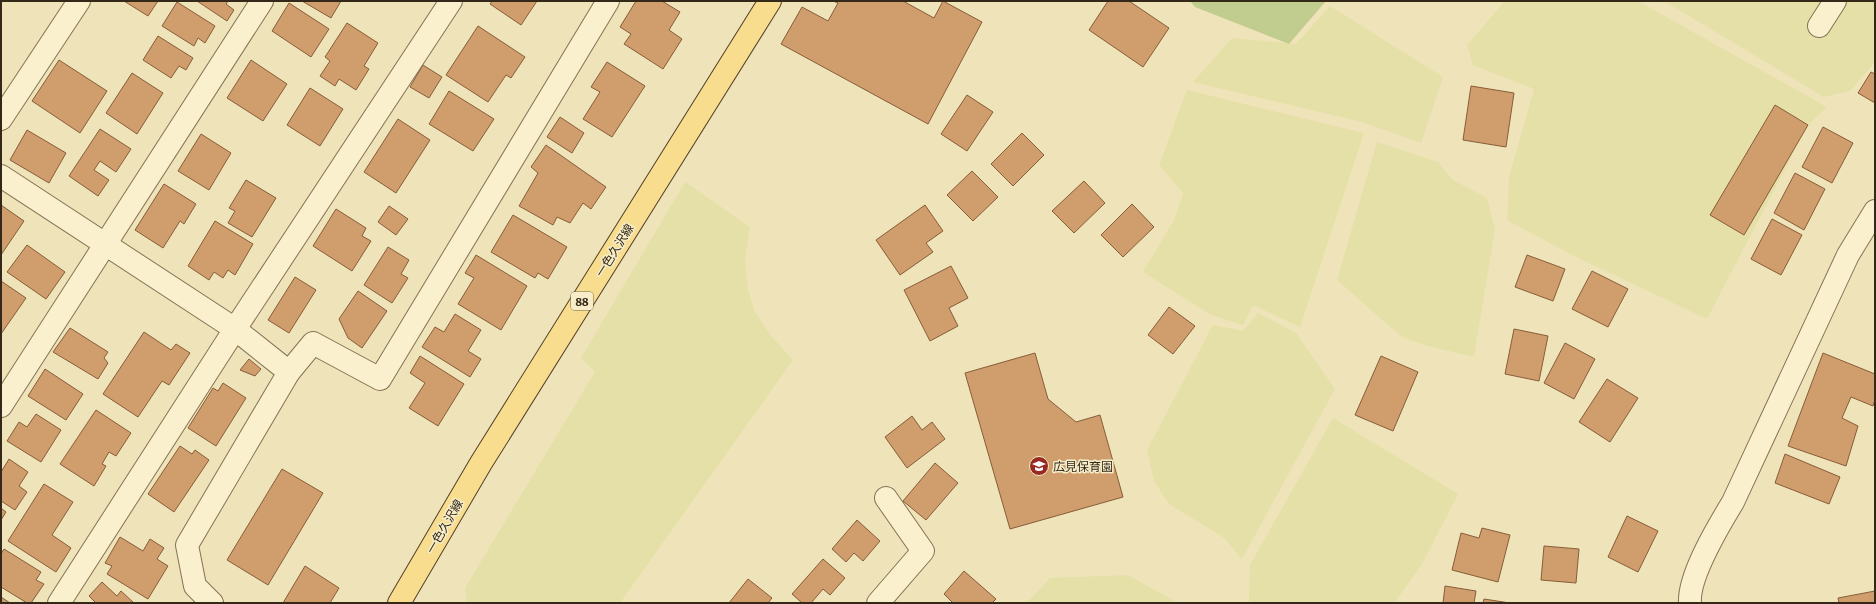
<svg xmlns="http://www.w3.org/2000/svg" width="1876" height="604" viewBox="0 0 1876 604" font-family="Literata,'Noto Sans JP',serif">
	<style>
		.farmland { fill: #e5e0a7 }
		.green { fill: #c1cd8e }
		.building { fill: #d09d6d; stroke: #875d38 }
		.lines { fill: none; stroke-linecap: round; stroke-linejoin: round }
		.minor-casing { stroke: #867254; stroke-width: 24 }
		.major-casing { stroke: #534029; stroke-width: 24 }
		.minor { stroke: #faf0cd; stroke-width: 22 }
		.major { stroke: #f7dd8d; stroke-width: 22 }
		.labels { text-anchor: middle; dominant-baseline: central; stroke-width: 3; stroke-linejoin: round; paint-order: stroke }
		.shield { fill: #f7edc9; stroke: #6e644e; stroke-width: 1 }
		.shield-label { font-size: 11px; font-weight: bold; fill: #342919 }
		.street-label { font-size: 12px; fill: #342919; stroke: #f7edc9 }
		.poi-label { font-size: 12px; fill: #342919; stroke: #f7edc9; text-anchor: start }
	</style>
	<rect width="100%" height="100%" fill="#efe3b9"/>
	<g class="farmland">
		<polygon points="1505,1 1638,1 1827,107 1808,125 1707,319 1574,256 1507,220 1509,177 1534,89 1473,65 1467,45"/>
		<polygon points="1664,1 1875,1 1875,62 1850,91 1824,97"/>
		<polygon points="1330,6 1443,77 1421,143 1362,122 1193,82 1232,38 1296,44"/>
		<polygon points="1187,90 1364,133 1300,327 1253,305 1243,325 1211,315 1143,272 1174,220 1183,193 1159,165"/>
		<polygon points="1377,142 1438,162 1453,180 1487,198 1495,229 1474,357 1424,345 1402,337 1337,280"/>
		<polygon points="685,182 750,227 745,259 748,289 754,310 771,336 793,360 620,603 467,603 465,588 595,372 581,358"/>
		<polygon points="1258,313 1296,333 1335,389 1242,559 1223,537 1169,504 1154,481 1147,450 1213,325 1243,331"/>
		<polygon points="1333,418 1458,494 1421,566 1394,603 1249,603 1250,565"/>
		<polygon points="1128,575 1178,603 1027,603 1050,578"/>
	</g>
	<polygon class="green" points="1190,1 1326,1 1289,44 1195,7"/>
	<g class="building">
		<polygon points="124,1 158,1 148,16"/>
		<polygon points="197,1 228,1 226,4 234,10 227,21"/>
		<polygon points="302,1 341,1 331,18"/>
		<polygon points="492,1 537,1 521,25 490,4"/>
		<polygon points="636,1 662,1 680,12 669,30 682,39 663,69 624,44 631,34 620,27"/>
		<polygon points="833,1 903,1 934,18 943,1 982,22 928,124 781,44 802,7 828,21 838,3"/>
		<polygon points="1108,1 1129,1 1169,28 1143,67 1089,30"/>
		<polygon points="177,2 215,26 205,43 198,38 194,46 162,26"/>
		<polygon points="289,3 329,29 311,57 272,31"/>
		<polygon points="347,23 378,43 364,66 369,69 356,90 339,79 335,86 320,76 330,61 325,57"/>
		<polygon points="478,26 525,57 511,78 506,75 488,102 446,75"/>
		<polygon points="158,36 193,58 186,70 179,66 171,78 143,60"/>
		<polygon points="59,60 107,91 80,133 32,101"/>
		<polygon points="251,60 287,84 263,121 227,98"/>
		<polygon points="607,62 645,86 612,137 583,119 600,92 591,87"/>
		<polygon points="423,65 442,77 429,98 410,87"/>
		<polygon points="1871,72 1875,74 1875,103 1858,93"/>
		<polygon points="132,73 163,93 137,134 106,113"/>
		<polygon points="1471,86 1514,93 1506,147 1463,140"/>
		<polygon points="310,88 343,109 320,146 287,125"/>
		<polygon points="449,91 494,119 473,151 429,124"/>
		<polygon points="967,95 993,112 967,151 941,134"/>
		<polygon points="1775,105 1808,125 1744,235 1710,215"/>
		<polygon points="560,117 584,133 572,153 547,137"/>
		<polygon points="398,119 430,140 396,193 364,172"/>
		<polygon points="1823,127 1853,143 1832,183 1802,167"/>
		<polygon points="100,129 131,149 116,172 100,161 94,170 109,180 98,196 69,176"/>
		<polygon points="27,130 66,153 49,183 10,160"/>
		<polygon points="1022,133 1044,155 1013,186 991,164"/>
		<polygon points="201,134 231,153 209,190 178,171"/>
		<polygon points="546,145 606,187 591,209 583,203 570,223 557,217 553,225 519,206 538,173 531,167"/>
		<polygon points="972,171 998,197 973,221 947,195"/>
		<polygon points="1795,173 1825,189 1804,230 1774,213"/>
		<polygon points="246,180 276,198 252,237 228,223 235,211 229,208"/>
		<polygon points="1084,181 1105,203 1074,233 1052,211"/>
		<polygon points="164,184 196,204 184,224 180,221 163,248 135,230"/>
		<polygon points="1132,204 1154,227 1123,257 1101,235"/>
		<polygon points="1,205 24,221 1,255"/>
		<polygon points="925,205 943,231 926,243 933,252 900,275 876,240"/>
		<polygon points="389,206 408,219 396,235 378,222"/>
		<polygon points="336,209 366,228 362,236 371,241 352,271 313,246"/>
		<polygon points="513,215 567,247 548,279 538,273 535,278 491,252"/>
		<polygon points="1772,219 1802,235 1781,275 1751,259"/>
		<polygon points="215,221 253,244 235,275 228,270 223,278 214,272 209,280 188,266"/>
		<polygon points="27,245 65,272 46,299 7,272"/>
		<polygon points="388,247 409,260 401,274 408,278 392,303 364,285"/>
		<polygon points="476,255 527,286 501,330 458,304 474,278 465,273"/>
		<polygon points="1527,255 1565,269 1553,301 1515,287"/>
		<polygon points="951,266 968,298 949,308 958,326 930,341 904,290"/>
		<polygon points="1592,271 1628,289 1608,327 1572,309"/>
		<polygon points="295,277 316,290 289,333 268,320"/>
		<polygon points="1,281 26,298 1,334"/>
		<polygon points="358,291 387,311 362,348 348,338 339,319"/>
		<polygon points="1169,307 1195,326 1173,354 1148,335"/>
		<polygon points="455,314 481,330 468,351 481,359 470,377 422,347 435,327 444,332"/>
		<polygon points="70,328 108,352 104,358 108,363 98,379 53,352"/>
		<polygon points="1514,329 1548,336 1539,381 1505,374"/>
		<polygon points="144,332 171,350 176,344 190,353 169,385 162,381 138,417 103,394"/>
		<polygon points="1565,343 1595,359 1574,399 1544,383"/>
		<polygon points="1035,353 1048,399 1076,422 1100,415 1123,497 1010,529 965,373"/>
		<polygon points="1823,353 1875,374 1875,400 1873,406 1851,397 1842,418 1858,426 1846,466 1788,446"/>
		<polygon points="420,356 464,384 438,426 409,408 425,383 410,373"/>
		<polygon points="1381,356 1418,372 1393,431 1355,415"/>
		<polygon points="249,359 261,369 255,376 240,370"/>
		<polygon points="45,369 83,394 66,420 28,396"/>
		<polygon points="1607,379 1638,398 1610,442 1579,422"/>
		<polygon points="223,383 246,398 216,446 188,428 213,388 218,391"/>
		<polygon points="96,410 131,433 116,456 109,452 102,464 106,466 94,486 60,464"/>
		<polygon points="36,414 61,430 41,462 7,441 19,422 27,427"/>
		<polygon points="912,416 922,430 932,422 945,439 907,468 885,437"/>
		<polygon points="180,446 192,454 195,450 209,460 174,512 148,494"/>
		<polygon points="1785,454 1840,477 1829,504 1775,483"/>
		<polygon points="9,459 28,472 19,486 27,492 15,510 1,501 1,472"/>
		<polygon points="935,463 958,483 926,520 903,501"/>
		<polygon points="282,469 323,493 268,585 227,560"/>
		<polygon points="44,484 73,502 52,535 71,548 56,572 8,541"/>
		<polygon points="1,508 6,512 1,520"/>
		<polygon points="1627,516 1658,531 1638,572 1608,557"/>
		<polygon points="857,520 880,541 863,561 854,553 846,562 832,549"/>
		<polygon points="1482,528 1510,535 1498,582 1452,570 1461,533 1479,538"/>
		<polygon points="120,537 143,551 150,539 164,548 157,559 168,566 148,599 107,574 112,566 105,563"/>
		<polygon points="1544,546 1579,549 1576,583 1541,580"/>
		<polygon points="4,549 41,572 36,580 44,584 31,603 27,603 1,587 1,554"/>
		<polygon points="823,559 845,578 830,595 823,589 811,603 802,603 792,594"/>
		<polygon points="305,566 339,588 330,603 283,603"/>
		<polygon points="964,571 996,599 992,603 953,603 944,594"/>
		<polygon points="748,579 772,598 768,603 729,603"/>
		<polygon points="102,582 117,596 121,591 134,603 96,603 89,596"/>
		<polygon points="1445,586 1476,591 1474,603 1443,603"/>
		<polygon points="1875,591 1875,603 1839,603 1838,598"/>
		<polygon points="1,597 10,603 1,603"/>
		<polygon points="1484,599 1510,603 1483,603"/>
	</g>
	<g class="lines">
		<g class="minor-casing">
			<g id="minor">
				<polyline points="1819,26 1835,1"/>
				<polyline points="1,119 79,1"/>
				<polyline points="1,176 235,329 289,372 187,545 195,586 212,603"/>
				<polyline points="289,372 313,343 380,379 608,1"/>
				<polyline points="1,406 262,1"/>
				<polyline points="59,603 235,329 451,1"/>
				<polyline points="878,603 923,551 886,498"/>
				<path d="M1690,603c-2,-27 29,-78 43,-101l115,-247 27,-44"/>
			</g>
		</g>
		<g class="major-casing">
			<polyline id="major" points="399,603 481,463 770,1"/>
		</g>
		<use href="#minor" class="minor"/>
		<use href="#major" class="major"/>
	</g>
	<defs>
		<g id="school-disc" transform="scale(1)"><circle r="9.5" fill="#982921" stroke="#f7edc9"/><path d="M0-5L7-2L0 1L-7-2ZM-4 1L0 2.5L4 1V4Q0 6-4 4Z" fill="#fff"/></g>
	</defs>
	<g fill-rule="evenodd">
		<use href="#school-disc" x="1039" y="466"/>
	</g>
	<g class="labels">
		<rect class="shield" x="571" y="292" width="22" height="18" rx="3"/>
		<g class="shield-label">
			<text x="582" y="301">88</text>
		</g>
		<g class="street-label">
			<text transform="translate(614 250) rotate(-58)">一色久沢線</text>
			<text transform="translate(444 526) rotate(-60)">一色久沢線</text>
		</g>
		<g class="poi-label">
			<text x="1053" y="466">広見保育園</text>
		</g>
	</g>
	<rect width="1876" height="604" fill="none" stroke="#342919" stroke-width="4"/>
</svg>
